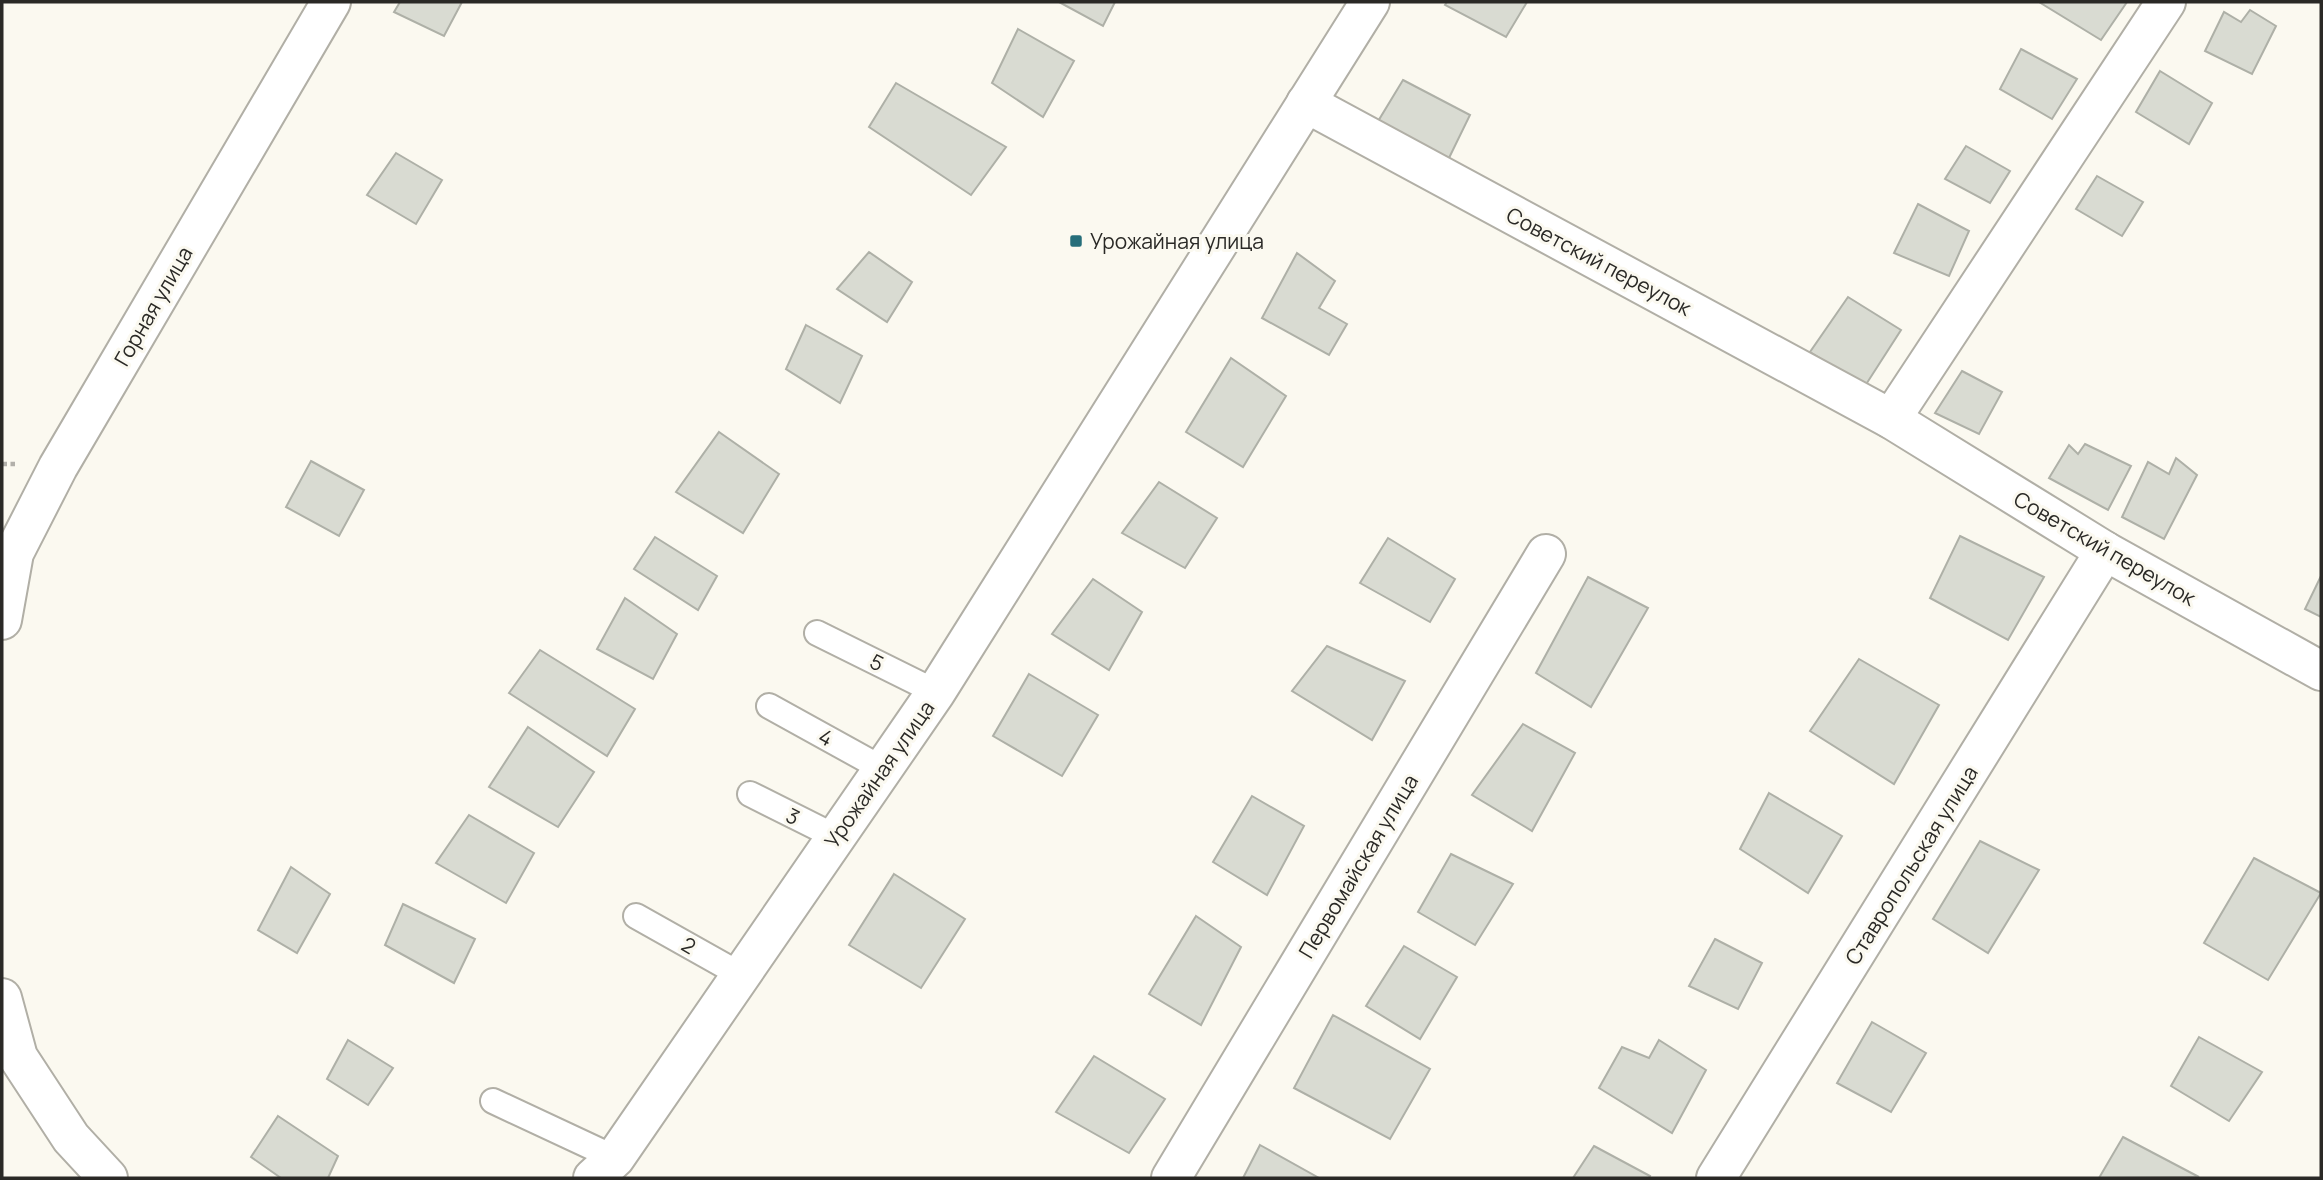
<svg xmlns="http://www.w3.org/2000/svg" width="2323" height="1180" viewBox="0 0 2323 1180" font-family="Manrope,sans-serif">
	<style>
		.building { fill: #d9dbd2; stroke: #aeb0a7; stroke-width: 2 }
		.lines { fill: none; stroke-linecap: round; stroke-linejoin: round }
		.lane-casing { stroke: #b1afa6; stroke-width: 28 }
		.street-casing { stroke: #b1afa6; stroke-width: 42 }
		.secondary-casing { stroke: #b1afa6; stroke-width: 42 }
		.path { stroke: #b2b0aa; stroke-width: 4.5; stroke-dasharray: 5 3.5; stroke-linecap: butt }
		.lane { stroke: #fff; stroke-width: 24 }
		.street { stroke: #fff; stroke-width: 38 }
		.secondary { stroke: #fff; stroke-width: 38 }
		.poi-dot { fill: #266e7a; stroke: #fbf9f0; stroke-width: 2.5 }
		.labels { text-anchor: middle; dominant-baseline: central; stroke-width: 6; stroke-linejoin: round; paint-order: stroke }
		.poi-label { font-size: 21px; fill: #2a2926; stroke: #fbf9f0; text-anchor: start }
		.street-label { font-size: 21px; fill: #2a2926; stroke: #fbf9f0 }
	</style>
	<rect width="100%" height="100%" fill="#fbf9f0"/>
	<g class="building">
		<polygon points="400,2 462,2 444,36 394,12"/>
		<polygon points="1059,2 1115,2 1103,26"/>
		<polygon points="1447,2 1527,2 1506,37 1445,5"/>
		<polygon points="2039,2 2127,2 2101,40"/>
		<polygon points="2250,10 2276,26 2252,74 2205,51 2224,12 2241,22"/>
		<polygon points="1018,29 1074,61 1043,117 992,83"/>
		<polygon points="2021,49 2077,79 2052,119 2000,89"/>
		<polygon points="2160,71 2212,103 2189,144 2136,112"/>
		<polygon points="1403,80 1470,115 1447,162 1377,123"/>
		<polygon points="896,83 1006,147 971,195 869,127"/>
		<polygon points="1966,146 2010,171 1990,203 1945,179"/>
		<polygon points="396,153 442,180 416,224 367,195"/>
		<polygon points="2097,176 2143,202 2122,236 2076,209"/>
		<polygon points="1918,204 1969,231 1949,276 1894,253"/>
		<polygon points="869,252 912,282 887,322 837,289"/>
		<polygon points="1297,253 1335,281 1319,308 1347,324 1329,355 1262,318"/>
		<polygon points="1848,297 1901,330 1865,386 1810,352"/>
		<polygon points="806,325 862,356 840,403 786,369"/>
		<polygon points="1231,358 1286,396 1243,467 1186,432"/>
		<polygon points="1962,371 2002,392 1979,434 1935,413"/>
		<polygon points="719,432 779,474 743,533 676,492"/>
		<polygon points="2085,444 2131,466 2108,510 2049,478 2069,445 2078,454"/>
		<polygon points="2176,458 2197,475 2164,539 2122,517 2148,462 2169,474"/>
		<polygon points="311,461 364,490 339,536 286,507"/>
		<polygon points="1159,482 1217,518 1185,568 1122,533"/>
		<polygon points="1960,536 2044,577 2008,640 1930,598"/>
		<polygon points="655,537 717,576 698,610 634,569"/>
		<polygon points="1388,538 1455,579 1430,622 1360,583"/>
		<polygon points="2321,576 2321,617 2305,609"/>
		<polygon points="1588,577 1648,608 1591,707 1536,673"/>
		<polygon points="1093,579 1142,612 1109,670 1052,634"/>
		<polygon points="625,598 677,634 653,679 597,649"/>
		<polygon points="1327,646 1405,681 1372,740 1292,691"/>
		<polygon points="540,650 635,709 607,756 509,693"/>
		<polygon points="1859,659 1939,705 1894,784 1810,731"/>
		<polygon points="1029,674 1098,715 1062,776 993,736"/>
		<polygon points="1523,724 1575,753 1532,831 1472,795"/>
		<polygon points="528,727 594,772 558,827 489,787"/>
		<polygon points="1769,793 1842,836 1808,893 1740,849"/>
		<polygon points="1252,796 1304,826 1267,895 1213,862"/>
		<polygon points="469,815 534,853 506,903 436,863"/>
		<polygon points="1980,841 2039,870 1988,953 1933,919"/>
		<polygon points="1451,854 1513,884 1475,945 1418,912"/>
		<polygon points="2254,858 2321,893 2268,980 2204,943"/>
		<polygon points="291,867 330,894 297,953 258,930"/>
		<polygon points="894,874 965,919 921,988 849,945"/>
		<polygon points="403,904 475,939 454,983 385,945"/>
		<polygon points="1196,916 1241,947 1201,1025 1149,994"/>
		<polygon points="1715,939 1762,963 1738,1009 1689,986"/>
		<polygon points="1404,946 1457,977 1420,1039 1366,1006"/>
		<polygon points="1333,1015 1430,1069 1390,1139 1294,1088"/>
		<polygon points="1872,1022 1926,1053 1891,1112 1837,1083"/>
		<polygon points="2199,1037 2262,1072 2229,1121 2171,1086"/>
		<polygon points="348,1040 393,1068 368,1105 327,1079"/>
		<polygon points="1659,1040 1706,1070 1672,1133 1599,1088 1622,1047 1649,1058"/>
		<polygon points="1094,1056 1165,1099 1129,1153 1056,1112"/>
		<polygon points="278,1116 338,1156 328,1178 281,1178 251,1157"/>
		<polygon points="2123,1137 2199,1177 2099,1178"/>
		<polygon points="1260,1145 1319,1178 1243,1178"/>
		<polygon points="1594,1146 1650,1176 1649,1178 1573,1178"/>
	</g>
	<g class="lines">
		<g class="lane-casing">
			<g id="lane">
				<polyline points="817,633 936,692"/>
				<polyline points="769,706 883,769"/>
				<polyline points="750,794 836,837"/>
				<polyline points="636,916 741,975"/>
				<polyline points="493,1101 615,1158"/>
			</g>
		</g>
		<g class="street-casing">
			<g id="street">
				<polyline points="1306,103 1891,419 2105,551 2321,671"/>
				<polyline points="1891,419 2166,2"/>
				<polyline points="2,620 14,553 58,467 331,2"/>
				<polyline points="2,998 18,1057 71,1138 108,1178"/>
				<polyline points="1171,1178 1546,554"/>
				<polyline points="1716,1178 2105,551"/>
			</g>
		</g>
		<g class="secondary-casing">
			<polyline id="secondary" points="593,1178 615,1158 936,692 1370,2"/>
		</g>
		<polyline class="path" points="2,464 15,464"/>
		<use href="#lane" class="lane"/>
		<use href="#street" class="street"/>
		<use href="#secondary" class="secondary"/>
	</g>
	<rect class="poi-dot" x="1069" y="234" width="14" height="14" rx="3.5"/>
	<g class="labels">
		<g class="poi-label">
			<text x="1090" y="241">Урожайная улица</text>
		</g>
		<g class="street-label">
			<text transform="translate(1599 261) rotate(28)">Советский переулок</text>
			<text transform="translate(153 306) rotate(-60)">Горная улица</text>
			<text transform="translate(2105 548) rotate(30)">Советский переулок</text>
			<text transform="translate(877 662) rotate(27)">5</text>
			<text transform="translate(826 737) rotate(29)">4</text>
			<text transform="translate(879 774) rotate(-55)">Урожайная улица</text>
			<text transform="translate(793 816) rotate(27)">3</text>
			<text transform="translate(1911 865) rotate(-58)">Ставропольская улица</text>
			<text transform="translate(1358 866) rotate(-59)">Первомайская улица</text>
			<text transform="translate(689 945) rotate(30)">2</text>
		</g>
	</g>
	<rect width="2323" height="1180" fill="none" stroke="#2a2926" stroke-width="7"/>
</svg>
